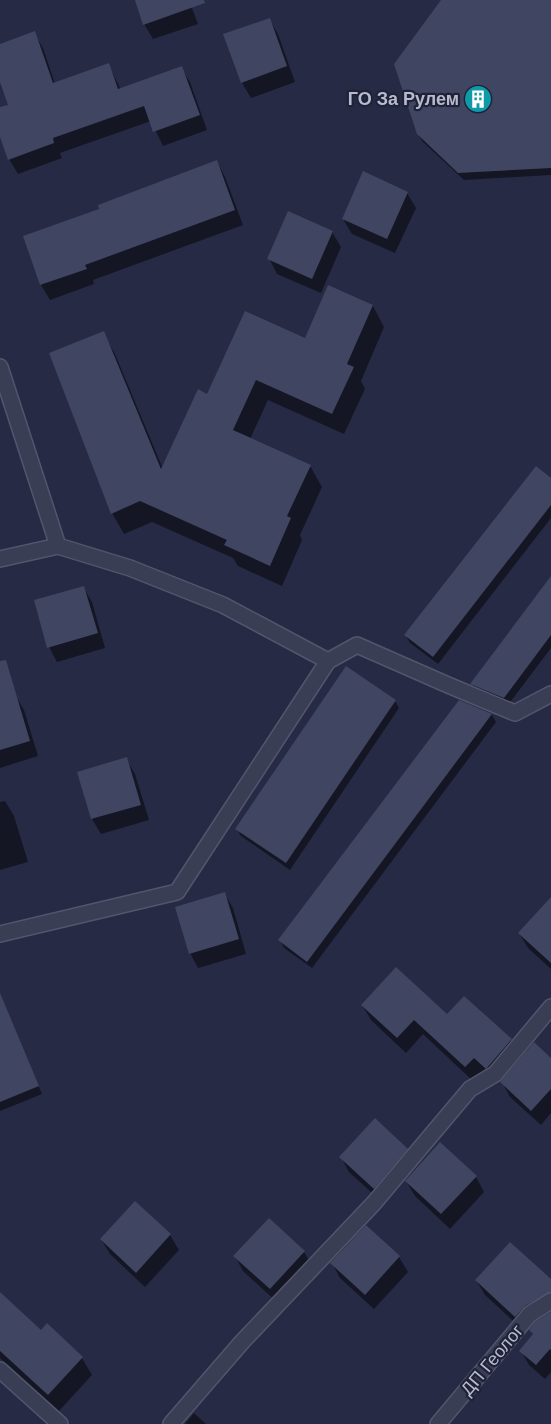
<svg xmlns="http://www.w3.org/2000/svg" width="551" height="1424" viewBox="0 0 551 1424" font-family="Arial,sans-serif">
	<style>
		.shadow { fill: #0007 }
		.building { fill: #404562 }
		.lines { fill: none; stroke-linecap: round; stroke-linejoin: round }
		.minor-casing { stroke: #53556b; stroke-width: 18 }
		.minor { stroke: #3a3e54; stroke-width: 15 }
		.labels { text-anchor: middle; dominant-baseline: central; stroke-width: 4.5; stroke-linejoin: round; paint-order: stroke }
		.poi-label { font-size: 18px; font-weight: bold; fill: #b8bacd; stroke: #1f2239; text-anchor: end }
		.street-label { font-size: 18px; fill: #b8bacd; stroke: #1f2239 }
	</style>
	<rect width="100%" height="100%" fill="#262a45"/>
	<g class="shadow">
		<polygon points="136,0 189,0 198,24 153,39 144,24"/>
		<polygon points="443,0 551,0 551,175 464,180 423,142 418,134"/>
		<polygon points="269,19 278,34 295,82 251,98 242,83"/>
		<polygon points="34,33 43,48 55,84 108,64 121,90 181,68 190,82 207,130 163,146 151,121 60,153 62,158 18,174 9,159 0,133 0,109 10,105 0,78 0,45"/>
		<polygon points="217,162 225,177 243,225 93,280 94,284 50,300 41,285 25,237 101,210"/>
		<polygon points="407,193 416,208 395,253 352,234 343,219"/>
		<polygon points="332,232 341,247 321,293 277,274 269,258"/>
		<polygon points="329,287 373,306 384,327 361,381 365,389 344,434 268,400 250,439 310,466 322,487 300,535 302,540 282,586 238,566 233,558 152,522 124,534 112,513 103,333 115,354 163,469 208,395 306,340"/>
		<polygon points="551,479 551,518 438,664 410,643 406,636"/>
		<polygon points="551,578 551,648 508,705 476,692 472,684"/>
		<polygon points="83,587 92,602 105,648 57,662 49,647"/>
		<polygon points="15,695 24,710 38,756 0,768 0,700"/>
		<polygon points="395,701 399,708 290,870 241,836 237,829"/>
		<polygon points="459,701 492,715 496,722 312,968 284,948 280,940"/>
		<polygon points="126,759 135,774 149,820 101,834 92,819 79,773"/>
		<polygon points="5,801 14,816 28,862 0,870 0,802"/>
		<polygon points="224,893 233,908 246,954 198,968 190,953"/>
		<polygon points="551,899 551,969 528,948 519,933"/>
		<polygon points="362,1005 447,1016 511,1040 520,1055 495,1083 483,1072 474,1082 423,1034 406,1053 371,1020"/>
		<polygon points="15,1032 42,1094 0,1111 0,1038"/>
		<polygon points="551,1059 551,1113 541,1125 510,1097 502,1082"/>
		<polygon points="407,1149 415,1164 383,1203 349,1172 341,1157"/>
		<polygon points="476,1177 484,1192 450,1229 415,1196 406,1181"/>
		<polygon points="366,1227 399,1257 408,1272 374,1309 340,1278 332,1263"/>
		<polygon points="170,1235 179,1250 145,1287 110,1254 101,1239"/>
		<polygon points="304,1252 313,1267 279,1304 243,1271 235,1256"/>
		<polygon points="476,1280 551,1281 551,1309 533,1320 524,1331 485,1295"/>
		<polygon points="0,1294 41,1331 82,1358 92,1375 58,1412 0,1358"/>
		<polygon points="551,1313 551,1372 545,1379 529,1365 521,1351 534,1336 530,1330"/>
		<polygon points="194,1413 206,1424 185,1424"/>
	</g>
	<g class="building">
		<polygon points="135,0 204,0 205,3 143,25"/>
		<polygon points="441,0 551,0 551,168 458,173 417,134 394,64"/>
		<polygon points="270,18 287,66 241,83 223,34"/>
		<polygon points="35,31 53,83 109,63 118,89 182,66 200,115 153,132 144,106 53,138 54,143 8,160 0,137 0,107 8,105 0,82 0,44"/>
		<polygon points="217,160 235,210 85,265 87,269 40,285 23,236 99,209 98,205"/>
		<polygon points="363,171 408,192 387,239 342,219"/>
		<polygon points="288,211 333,231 312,279 267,259"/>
		<polygon points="328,285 373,305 347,364 354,367 332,414 256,380 233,430 311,465 287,516 291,518 270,566 224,545 227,540 140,501 111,514 49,353 104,331 161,469 198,389 207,394 245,311 305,338"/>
		<polygon points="536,466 551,478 551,505 433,657 404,635"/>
		<polygon points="551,576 551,635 504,698 470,684"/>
		<polygon points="84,586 98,633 47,648 34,600"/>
		<polygon points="6,660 30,741 0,750 0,661"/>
		<polygon points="346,666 396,700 286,863 235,829"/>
		<polygon points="459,700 492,714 307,962 278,940"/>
		<polygon points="127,757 141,805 91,819 77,772"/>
		<polygon points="225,892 239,939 189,954 175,907"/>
		<polygon points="551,897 551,963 518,933"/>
		<polygon points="396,967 447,1014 464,996 512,1039 486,1069 474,1058 465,1067 414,1020 397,1038 361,1005"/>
		<polygon points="0,993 39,1086 0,1102"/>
		<polygon points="534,1042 551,1058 551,1089 531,1111 500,1082"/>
		<polygon points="375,1118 408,1149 374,1189 339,1157"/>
		<polygon points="440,1142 477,1176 441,1214 405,1181"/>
		<polygon points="135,1201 171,1234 136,1273 100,1239"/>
		<polygon points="269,1218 305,1251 270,1289 233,1256"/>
		<polygon points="366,1225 400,1256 365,1295 330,1263"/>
		<polygon points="510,1242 551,1279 551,1292 525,1306 515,1317 475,1280"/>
		<polygon points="0,1292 41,1330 47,1323 83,1357 48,1395 0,1351"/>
		<polygon points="551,1312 551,1350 550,1349 536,1365 519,1351 533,1334 529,1330 536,1321"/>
	</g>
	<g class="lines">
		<g class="minor-casing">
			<g id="minor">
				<polyline points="0,367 58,546"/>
				<polyline points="0,559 58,546 130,568 223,605 328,661 177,892 0,934"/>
				<polyline points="328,661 357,645 448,685 515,713 551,694"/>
				<polyline points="0,1370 60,1424"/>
				<polyline points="171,1424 242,1342 374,1203 470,1089 495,1074 551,1007"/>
				<polyline points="438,1424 530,1314 551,1301"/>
			</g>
		</g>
		<use href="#minor" class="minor"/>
	</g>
	<defs>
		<g id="building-disc" transform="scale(1.4375)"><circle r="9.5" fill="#0f9aa8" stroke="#1f2239"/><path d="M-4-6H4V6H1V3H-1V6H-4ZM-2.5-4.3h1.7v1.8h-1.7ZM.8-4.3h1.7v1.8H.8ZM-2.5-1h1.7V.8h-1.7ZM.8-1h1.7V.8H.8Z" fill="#fff"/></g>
	</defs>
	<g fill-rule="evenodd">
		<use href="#building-disc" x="478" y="99"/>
	</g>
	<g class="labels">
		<g class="poi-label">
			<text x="459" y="99">ГО За Рулем</text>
		</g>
		<g class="street-label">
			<text transform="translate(492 1360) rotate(-50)">ДП Геолог</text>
		</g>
	</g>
</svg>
